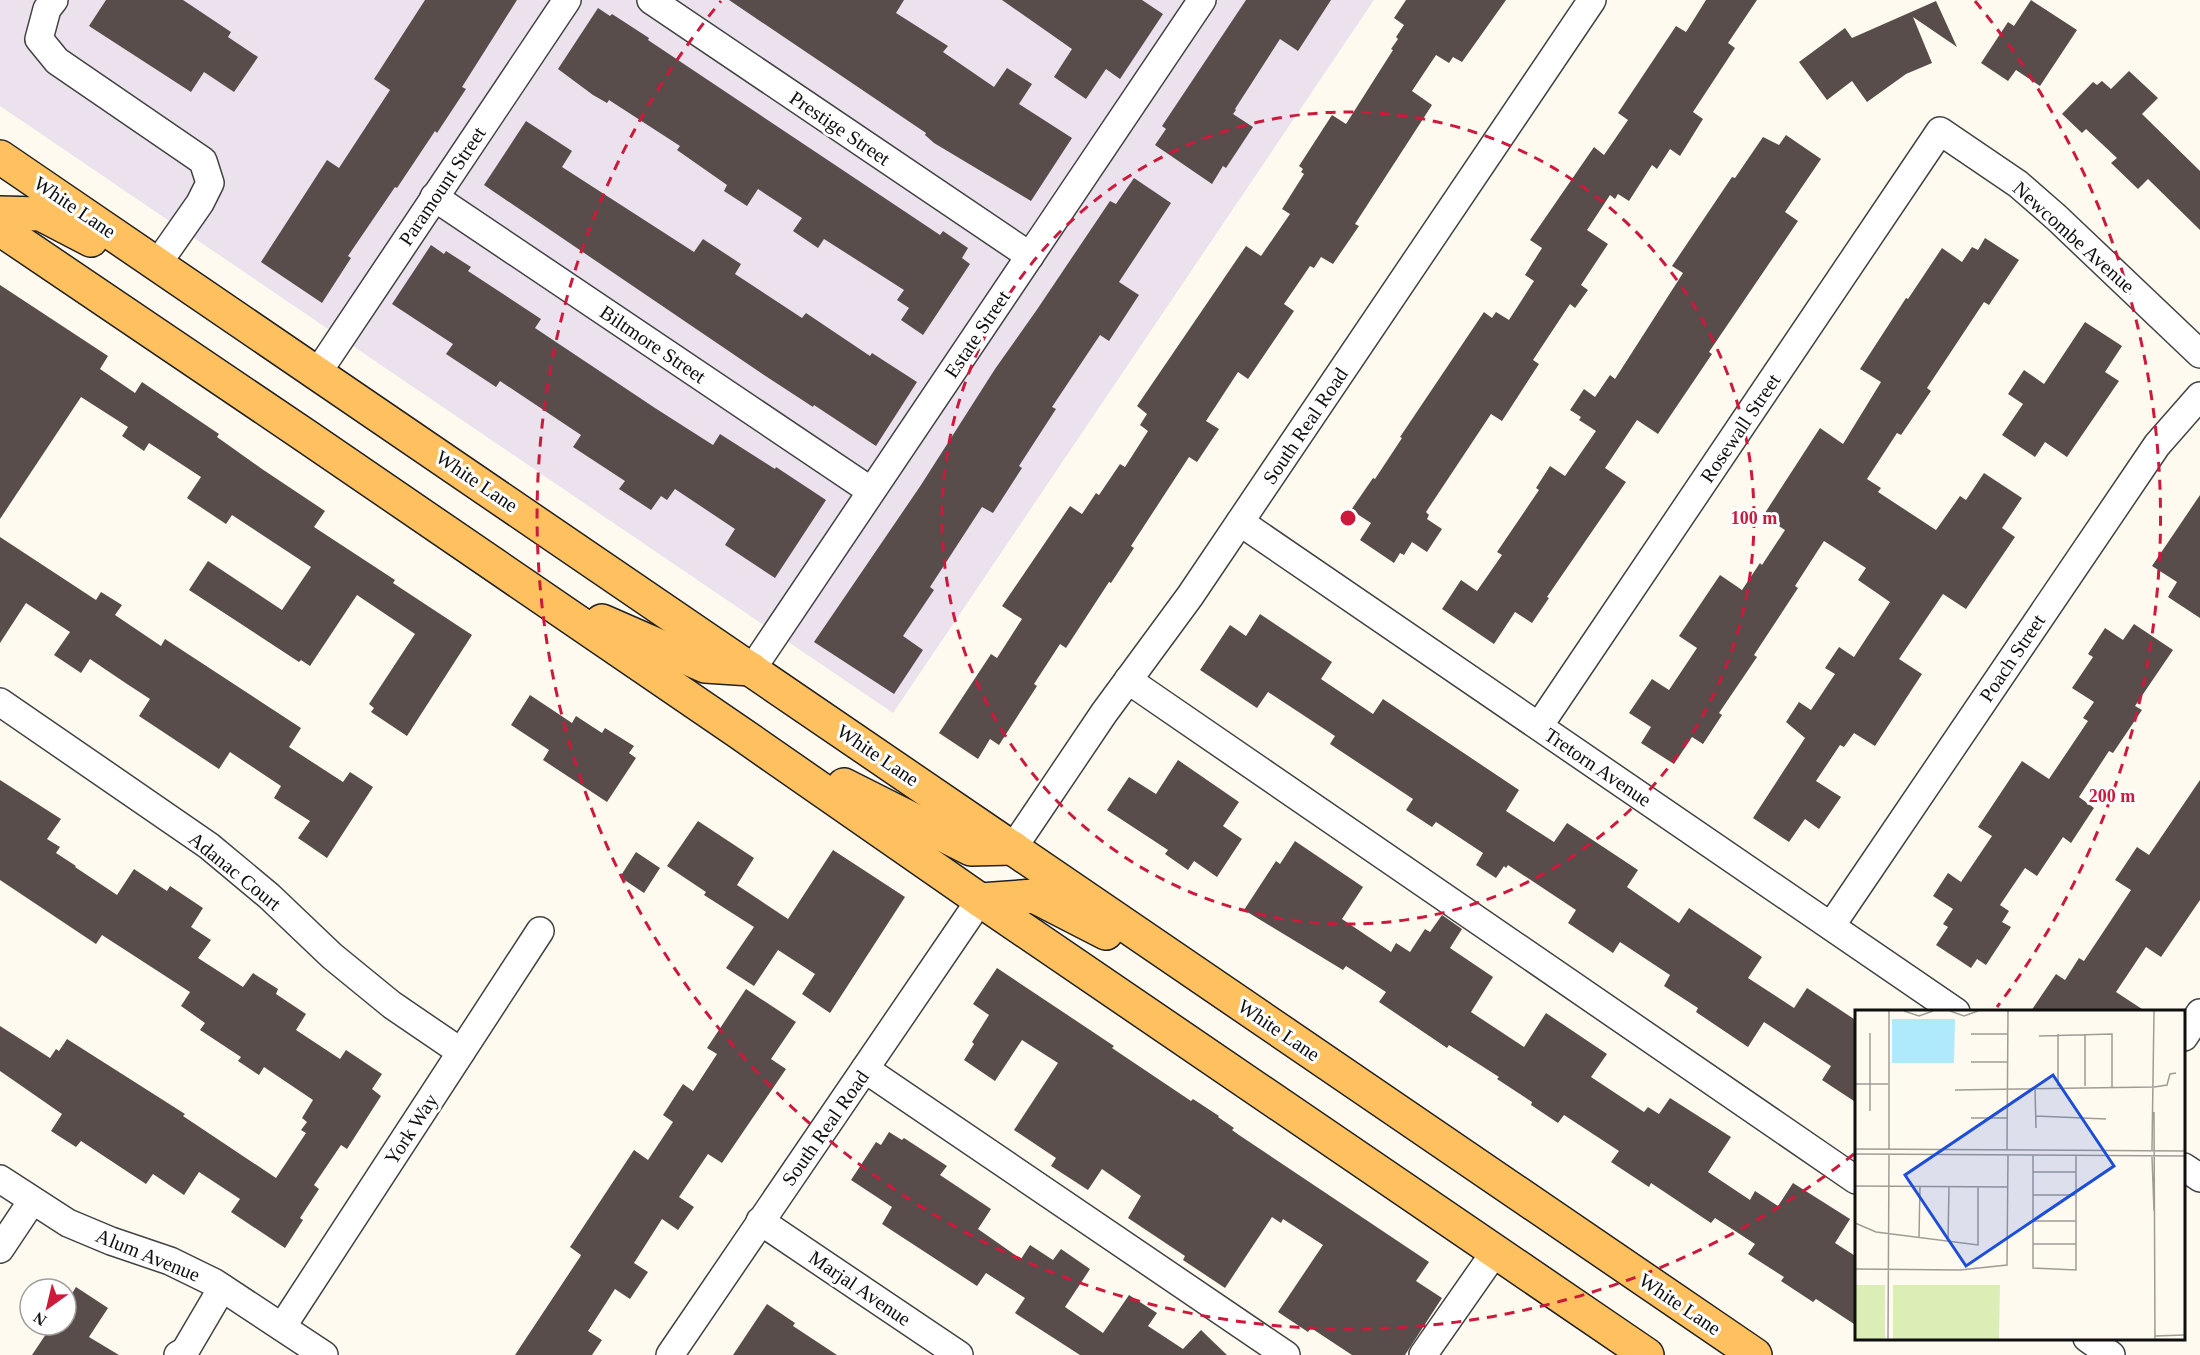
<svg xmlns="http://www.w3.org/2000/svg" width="2200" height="1355" viewBox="0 0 2200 1355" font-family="Georgia,serif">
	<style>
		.industrial { fill: #ebe2ee }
		.building { fill: #584d4a }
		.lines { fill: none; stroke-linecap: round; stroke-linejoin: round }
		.minor-casing { stroke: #424242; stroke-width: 30 }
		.major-casing { stroke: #202020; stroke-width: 36 }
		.minor { stroke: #fff; stroke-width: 27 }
		.major { stroke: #ffc160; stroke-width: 33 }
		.ring { fill: none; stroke: #cc193c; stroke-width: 3; stroke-dasharray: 10 8 }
		.labels { text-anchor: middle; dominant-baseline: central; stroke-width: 6; stroke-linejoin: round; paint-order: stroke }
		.street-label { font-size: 20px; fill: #0f0f0f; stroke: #fff }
		.inset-road { fill: none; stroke: #9f9c96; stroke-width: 1.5 }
		.view { fill: #1d4ed8; fill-opacity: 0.15; stroke: #1d4ed8; stroke-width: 3 }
		.inset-edge { fill: none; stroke: #0f0f0f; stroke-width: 3 }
		.centre { fill: #cc193c; stroke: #fff; stroke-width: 3 }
		.ring-label { font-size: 18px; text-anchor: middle; font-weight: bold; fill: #cc193c; stroke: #fff; stroke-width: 6; stroke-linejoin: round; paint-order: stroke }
	</style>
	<rect width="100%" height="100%" fill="#fffaf0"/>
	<polygon class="industrial" points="0,0 1374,0 893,713 0,106"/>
	<g class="building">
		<polygon points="106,0 183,0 231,32 228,37 258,57 234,92 204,72 191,92 89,26"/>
		<polygon points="425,0 517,0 462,87 466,89 437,133 435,131 397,188 395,187 348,256 351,258 322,303 261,262 327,160 339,168 390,90 374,79"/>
		<polygon points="729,0 904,0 896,13 948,46 943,52 994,87 1007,68 1032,84 1019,104 1072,138 1031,201 934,143 925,135 926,133"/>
		<polygon points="1002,0 1142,0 1163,14 1120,79 1106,69 1086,99 1054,77 1072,49"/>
		<polygon points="1246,0 1331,0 1298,51 1280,39 1235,109 1236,110 1233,114 1253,127 1226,168 1223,166 1212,184 1155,145 1166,129 1162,126"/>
		<polygon points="1406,0 1506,0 1462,62 1453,57 1449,63 1436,55 1412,91 1432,105 1355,224 1359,226 1333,264 1321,257 1314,268 1310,266 1284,304 1294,311 1248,379 1238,372 1206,421 1219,429 1197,462 1189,457 1131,546 1134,548 1111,583 1109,582 1066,648 1060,644 1034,684 1037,686 999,745 990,739 978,759 939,733 991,654 997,658 1022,619 1002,606 1070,506 1082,514 1096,493 1099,495 1120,464 1125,467 1148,431 1140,425 1147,414 1137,406 1246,246 1261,256 1290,214 1282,209 1304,174 1301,172 1303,169 1299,166 1332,115 1346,124 1393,50 1391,49 1398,39 1396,37 1404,25 1394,18"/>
		<polygon points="1706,0 1757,0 1728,43 1735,48 1693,112 1703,119 1680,156 1670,149 1657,169 1652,165 1629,201 1618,194 1615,199 1610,195 1587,230 1608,244 1581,285 1588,290 1575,308 1570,304 1533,360 1539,364 1502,421 1491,414 1426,512 1429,515 1427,519 1442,529 1427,552 1412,542 1404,555 1400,553 1394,563 1360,540 1371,523 1351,510 1373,478 1375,479 1402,438 1400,437 1484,312 1492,318 1496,312 1509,320 1534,281 1525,275 1542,248 1530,240 1594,147 1604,155 1628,120 1618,113 1676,26 1686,32"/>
		<polygon points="2031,0 2077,30 2040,86 2016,70 2008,81 1981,63 2008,22 2014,26"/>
		<polygon points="1936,1 1957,47 1913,17 1932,63 1906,74 1867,102 1852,81 1827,100 1799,62 1845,28 1852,38"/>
		<polygon points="598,8 610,16 612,14 649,38 648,40 940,235 943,231 968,248 962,258 970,264 923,335 901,320 909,308 897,300 904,290 824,239 818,248 793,231 802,218 758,189 747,206 724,191 727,185 677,150 680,146 609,100 607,103 593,95 558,69"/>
		<polygon points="2129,71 2158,98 2142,114 2200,171 2200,230 2148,179 2138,189 2111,163 2117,158 2086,129 2082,133 2062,114 2093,82 2097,85 2102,81 2111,89"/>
		<polygon points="526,121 572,151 562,167 694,252 703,239 741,264 735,274 802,318 806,313 870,356 872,353 917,382 876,446 814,405 813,407 764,375 484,185"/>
		<polygon points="1786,135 1821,159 1785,212 1798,221 1709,352 1712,354 1658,434 1637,420 1605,468 1626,482 1547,597 1549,598 1532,623 1515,612 1494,644 1442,609 1461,580 1477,591 1502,555 1497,552 1539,490 1536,488 1550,466 1565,476 1596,431 1579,420 1581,417 1570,410 1584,389 1595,397 1610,375 1615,379 1683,273 1672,266 1732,177 1735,178 1763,137 1779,145"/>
		<polygon points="1134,178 1171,203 1119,282 1139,295 1109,341 1100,335 1052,407 1056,409 1019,466 1022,468 993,513 982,507 930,587 934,590 903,636 923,650 894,694 814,642 921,485 995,369 1036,311 1110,201 1116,204"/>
		<polygon points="1985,238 2019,260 1989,305 1984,302 1927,388 1931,391 1901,435 1897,433 1867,479 1881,488 1878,492 1936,530 1960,496 1966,500 1984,473 2022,498 2002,528 2015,537 1966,609 1943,594 1899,659 1922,674 1875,746 1854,733 1844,747 1840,745 1816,781 1841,797 1819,829 1805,819 1789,842 1753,818 1805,738 1786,722 1799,702 1811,710 1835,674 1825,668 1839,647 1854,657 1890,602 1858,580 1866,568 1824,541 1795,586 1798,588 1754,655 1757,657 1719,713 1722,715 1703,744 1692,737 1674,764 1641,743 1651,727 1629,713 1652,679 1669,690 1697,648 1679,636 1720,575 1742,590 1760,563 1762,565 1785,530 1763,516 1820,428 1843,444 1881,382 1860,369 1906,298 1908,299 1942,248 1962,262 1972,247 1978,250"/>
		<polygon points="431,245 444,254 446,251 471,267 468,271 541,319 535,328 655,408 713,445 720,434 775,469 776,467 826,500 775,578 725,545 735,529 675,489 667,500 661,496 651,510 619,489 625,481 573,447 581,435 500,381 496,387 446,354 453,344 392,304"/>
		<polygon points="0,285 108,356 100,369 135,393 142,382 219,434 217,437 262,469 325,511 314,527 395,580 393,583 472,635 407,736 371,712 374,708 369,704 415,634 357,595 310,666 301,660 299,662 189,590 208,561 282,610 311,567 232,515 226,524 187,498 201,477 149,443 144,451 122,436 128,427 81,397 0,519"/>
		<polygon points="2085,322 2122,346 2105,372 2119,381 2067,457 2045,442 2035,457 2002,435 2023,404 2008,394 2024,370 2044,384"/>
		<polygon points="2200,495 2200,618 2168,597 2177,582 2152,566"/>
		<polygon points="0,537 96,600 101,592 122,605 115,615 161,646 165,639 301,728 289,747 343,782 350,772 373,787 327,858 298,838 310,821 274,798 281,786 230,752 219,769 139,716 150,699 127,684 90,659 81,673 54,655 70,632 26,603 0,643"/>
		<polygon points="1260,614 1332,662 1321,679 1373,714 1383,699 1519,790 1506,811 1554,842 1567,823 1638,870 1627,887 1679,923 1689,908 1762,957 1748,978 1794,1008 1807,988 1857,1021 1857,1103 1822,1080 1831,1066 1764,1022 1748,1047 1696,1012 1698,1008 1664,986 1670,975 1620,942 1613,953 1568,923 1576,910 1508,865 1506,868 1504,866 1496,878 1476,865 1483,853 1436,822 1432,827 1406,810 1413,799 1330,744 1335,736 1268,692 1257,708 1200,670 1230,625 1246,636"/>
		<polygon points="2134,624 2173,650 2135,706 2142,710 2113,753 2109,751 2079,797 2094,808 2071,843 2063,837 2037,876 2025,868 2000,905 2009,911 2002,922 2011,927 1986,965 1977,959 1971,968 1936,945 1948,927 1943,924 1953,909 1933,896 1948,873 1961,882 1992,836 1978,827 2022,761 2049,779 2088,721 2083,718 2094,702 2072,688 2093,657 2088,654 2105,628 2123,640"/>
		<polygon points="530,695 572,723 576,716 602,733 605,728 634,746 629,753 636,758 607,802 543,760 549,750 511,725"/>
		<polygon points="1178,760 1239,802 1223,826 1242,839 1217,877 1194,861 1188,870 1165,854 1168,850 1107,810 1129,777 1156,794"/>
		<polygon points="0,780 61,819 47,839 60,847 56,853 76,866 75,867 117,895 134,869 167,891 170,886 203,908 191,927 211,940 198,958 243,987 253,973 278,989 276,994 306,1014 296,1030 340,1059 346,1050 382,1074 372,1089 381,1096 347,1149 341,1145 314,1185 319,1189 300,1218 303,1220 285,1248 231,1212 240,1199 199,1172 184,1195 153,1174 146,1184 81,1141 76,1147 51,1131 62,1114 0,1071 0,1026 50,1058 56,1049 59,1051 67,1039 185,1114 183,1116 276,1178 306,1133 301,1130 307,1122 302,1118 313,1100 264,1067 259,1075 238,1061 241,1057 200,1030 205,1023 181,1006 190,992 102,935 96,944 0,880"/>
		<polygon points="2200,780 2200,900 2161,957 2146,947 2116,992 2145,1011 2031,1011 2056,974 2065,980 2079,958 2084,961 2131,890 2115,880 2137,847 2149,855"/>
		<polygon points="698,821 754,858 737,885 788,919 833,850 905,897 830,1013 802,994 815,974 778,950 754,986 726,968 754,927 704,895 706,892 667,866"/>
		<polygon points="1295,841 1363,887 1342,919 1391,952 1396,943 1410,952 1425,929 1430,932 1442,915 1462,929 1450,948 1493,977 1471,1012 1524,1047 1546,1013 1607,1054 1591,1077 1644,1112 1648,1107 1659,1114 1670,1098 1731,1137 1708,1172 1750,1200 1755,1191 1778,1206 1793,1183 1850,1219 1835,1243 1857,1257 1857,1326 1816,1299 1813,1302 1781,1281 1784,1277 1748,1254 1755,1244 1715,1218 1711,1223 1651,1183 1649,1187 1611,1162 1619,1151 1564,1115 1558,1123 1531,1105 1532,1102 1497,1079 1499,1077 1449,1045 1447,1048 1379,1002 1386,992 1346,966 1343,970 1244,910 1276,861 1280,864"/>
		<polygon points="636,852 660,868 644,893 620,877"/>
		<polygon points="997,968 1114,1046 1112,1048 1191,1101 1193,1099 1219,1116 1218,1117 1234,1128 1232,1130 1239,1135 1429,1262 1416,1281 1442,1298 1405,1355 1352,1355 1311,1328 1308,1332 1278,1312 1323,1245 1283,1219 1281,1223 1272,1217 1225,1288 1183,1260 1185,1256 1128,1218 1141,1196 1138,1194 1102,1169 1088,1190 1051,1166 1056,1158 1014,1130 1058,1063 1022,1040 995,1081 964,1060 974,1044 972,1042 989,1015 973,1004"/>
		<polygon points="746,989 796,1022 771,1059 786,1069 722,1163 708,1154 679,1197 694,1207 678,1230 662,1219 634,1263 648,1272 630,1299 615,1289 588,1331 602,1340 592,1355 515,1355 580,1257 581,1255 570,1247 634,1150 648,1160 673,1122 663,1115 683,1084 693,1091 717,1054 707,1048"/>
		<polygon points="889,1132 902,1140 904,1138 947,1166 940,1175 991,1209 978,1229 1021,1259 1030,1245 1053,1260 1061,1249 1090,1269 1065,1307 1103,1333 1129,1295 1157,1313 1148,1326 1183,1349 1201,1330 1227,1355 1080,1355 1015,1313 1025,1298 986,1273 977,1286 882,1224 892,1207 851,1180 876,1142 881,1145"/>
		<polygon points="76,1287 108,1308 89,1337 119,1355 32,1355 52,1325 66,1325 66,1303"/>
		<polygon points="767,1304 795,1323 793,1326 837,1355 733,1355"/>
	</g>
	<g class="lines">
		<g class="minor-casing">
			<g id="minor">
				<polyline points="54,0 47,9 39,39 57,61 203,161 210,183 200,203 158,263"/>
				<polyline points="651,0 1030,256"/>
				<polyline points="434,197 871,491"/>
				<polyline points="318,372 567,0"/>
				<polyline points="1240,522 1956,1012"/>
				<polyline points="752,669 1202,0"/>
				<polyline points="1128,680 1856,1180"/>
				<polyline points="0,702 209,846 269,896 332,956 392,1005 461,1052"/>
				<polyline points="1539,726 1940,131 2018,184 2057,218 2200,354"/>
				<polyline points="1013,848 1104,713 1190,596 1592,0"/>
				<polyline points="1831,926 2157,445 2200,396"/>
				<polyline points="2184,1037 2200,1013"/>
				<polyline points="865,1069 1286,1355"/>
				<polyline points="2184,1167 2200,1178"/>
				<polyline points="0,1179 68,1223 111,1241 170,1261 215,1283 324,1355"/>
				<polyline points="760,1221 959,1355"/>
				<polyline points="0,1249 32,1201"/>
				<polyline points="282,1327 540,931"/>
				<polyline points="2087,1338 2111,1355"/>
				<polyline points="178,1355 185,1351 222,1288"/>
				<polyline points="670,1355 980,900"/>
				<polyline points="1423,1355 1495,1252"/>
			</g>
		</g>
		<g class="major-casing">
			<g id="major">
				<polyline points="0,157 1755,1355"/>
				<polyline points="0,213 41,214 91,240"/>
				<polyline points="0,229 306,436 740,733 980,900 1647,1355"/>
				<polyline points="602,621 705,666 751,669"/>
				<polyline points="844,785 971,849 1013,848"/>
				<polyline points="980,900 1034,896 1106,933"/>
			</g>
		</g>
		<use href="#minor" class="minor"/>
		<use href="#major" class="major"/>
	</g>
	<g class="ring">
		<circle cx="1348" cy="518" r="406"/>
		<path d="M1854 1154A813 813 0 0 1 721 1M1975 1A813 813 0 0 1 1997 1007"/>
	</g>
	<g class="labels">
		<g class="street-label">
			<text transform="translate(840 128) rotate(34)">Prestige Street</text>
			<text transform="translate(442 186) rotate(-56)">Paramount Street</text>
			<text transform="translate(75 207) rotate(34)">White Lane</text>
			<text transform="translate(2074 237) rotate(42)">Newcombe Avenue</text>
			<text transform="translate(977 334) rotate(-56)">Estate Street</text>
			<text transform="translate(653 344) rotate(34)">Biltmore Street</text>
			<text transform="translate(1305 426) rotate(-56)">South Real Road</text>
			<text transform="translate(1740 428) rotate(-56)">Rosewall Street</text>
			<text transform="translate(477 481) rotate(34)">White Lane</text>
			<text transform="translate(2012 658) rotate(-56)">Poach Street</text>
			<text transform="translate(878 755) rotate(34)">White Lane</text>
			<text transform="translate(1598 767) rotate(34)">Tretorn Avenue</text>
			<text transform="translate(235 871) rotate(39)">Adanac Court</text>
			<text transform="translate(1279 1030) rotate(34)">White Lane</text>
			<text transform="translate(825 1128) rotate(-55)">South Real Road</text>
			<text transform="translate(411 1129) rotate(-57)">York Way</text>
			<text transform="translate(148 1255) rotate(22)">Alum Avenue</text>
			<text transform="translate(860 1288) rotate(34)">Marjal Avenue</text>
			<text transform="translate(1680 1304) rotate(34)">White Lane</text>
		</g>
	</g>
	<g transform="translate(1855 1010)">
		<rect width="330" height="330" fill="#fffaf0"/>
		<path d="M0,275h30v54h-30zM38,275h107l-1,54h-106z" fill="#dbeeb5"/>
		<path d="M37,9h63l-1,44h-62z" fill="#afeafc"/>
		<path class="inset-road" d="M49,1l15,5 14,-5M95,1l14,5 14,-5M116,24h37M184,26l73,-2v53M116,52h37M0,74h33M203,76v-52M230,76v-52M180,79l1,39M100,80l199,-3 13,-2 3,-11 6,-1M15,101v-78M299,102l1,227M180,106l71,3M116,108h37M0,139l330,2M34,139v-138M152,140l1,-139M297,140l2,-139M0,144l330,2M178,145v113l43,2v-115M297,147l2,54M178,162h43M0,176l152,1M178,185h43M178,211h43M0,213l21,9 102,13v-58M64,227l1,-51M93,232l1,-55M178,234h43M0,259l105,1 47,-5 1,-110M300,326l30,-1M33,329l1,-184"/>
		<path class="view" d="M198,65l61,91 -148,100 -61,-91z"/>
		<rect width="330" height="330" class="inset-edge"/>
	</g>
	<circle cx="1348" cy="518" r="9" class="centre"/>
	<g class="ring-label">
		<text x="1754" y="524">100 m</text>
		<text x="2112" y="802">200 m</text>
	</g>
	<g transform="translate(48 1307) rotate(214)"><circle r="28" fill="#ffffff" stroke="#9f9f9f" stroke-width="1.5"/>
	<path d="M0-4.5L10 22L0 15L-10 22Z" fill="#cc193c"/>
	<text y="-9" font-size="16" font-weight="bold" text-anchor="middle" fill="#0f0f0f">N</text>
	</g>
</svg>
